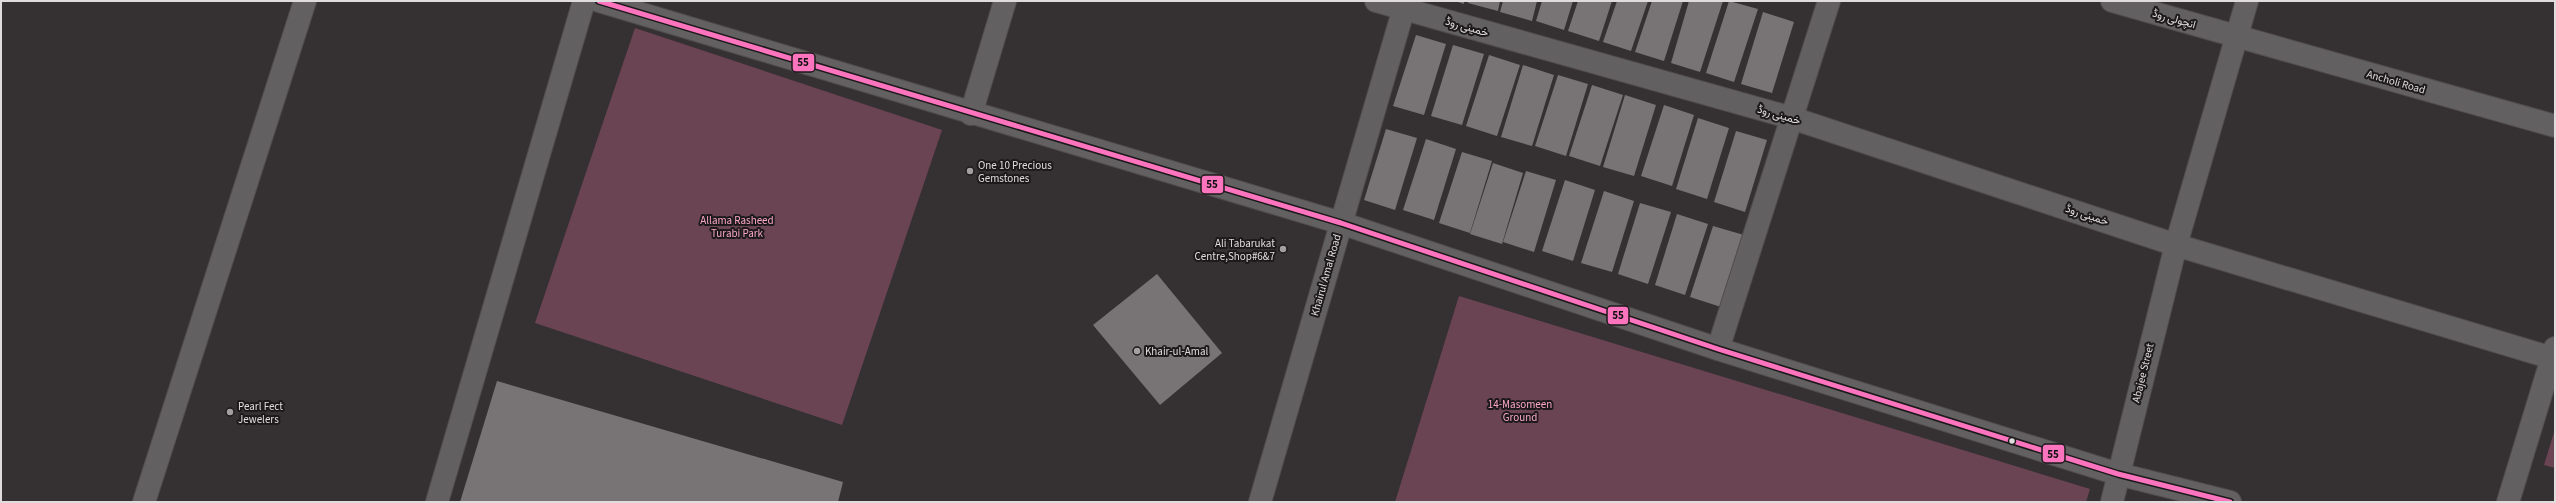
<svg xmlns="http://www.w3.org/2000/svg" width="2556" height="503" viewBox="0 0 2556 503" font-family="'Source Sans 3',Vazirmatn,sans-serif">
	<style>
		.green { fill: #6b4453 }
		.building { fill: #787476 }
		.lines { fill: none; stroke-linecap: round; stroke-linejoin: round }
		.street-casing { stroke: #504c4d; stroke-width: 24 }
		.street { stroke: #626061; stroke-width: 22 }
		.bus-1-casing { stroke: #1c191a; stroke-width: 8 }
		.bus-1 { stroke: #fc73be; stroke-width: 5 }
		.poi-dot { fill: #a4a0a1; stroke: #1c191a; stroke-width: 1.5 }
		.bus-dot { fill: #e0dcdd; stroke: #1c191a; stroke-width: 1.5 }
		.labels { text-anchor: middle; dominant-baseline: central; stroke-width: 4; stroke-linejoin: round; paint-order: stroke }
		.street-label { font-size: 11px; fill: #e0dcdd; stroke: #1c191a }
		.poi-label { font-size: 11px; fill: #e0dcdd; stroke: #1c191a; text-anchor: start }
		.park-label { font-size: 11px; fill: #fca7c7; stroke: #1c191a }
		.line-badge { stroke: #1c191a; stroke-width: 1.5 }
		.pale-badge-label { font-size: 11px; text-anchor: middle; font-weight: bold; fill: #111 }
	</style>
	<rect width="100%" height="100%" fill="#353032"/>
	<g class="green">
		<polygon points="635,28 942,130 842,425 535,323"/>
		<polygon points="1459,296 2090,489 2086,502 1395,502"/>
		<polygon points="2555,429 2555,468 2544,465"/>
	</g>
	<g class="building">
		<polygon points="1455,1 1464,1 1464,4"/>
		<polygon points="1469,1 1500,1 1498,11 1468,3"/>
		<polygon points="1503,1 1537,1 1532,21 1500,12"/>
		<polygon points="1542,1 1573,1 1564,30 1536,21"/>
		<polygon points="1578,1 1612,1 1599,41 1568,31"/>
		<polygon points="1617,1 1648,1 1631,51 1603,42"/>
		<polygon points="1652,1 1683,1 1664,61 1635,52"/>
		<polygon points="1689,1 1723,1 1700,72 1671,63"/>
		<polygon points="1729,1 1758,9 1734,82 1706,73"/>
		<polygon points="1763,12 1794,22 1772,93 1741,84"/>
		<polygon points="1416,35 1446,44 1424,115 1393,106"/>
		<polygon points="1453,45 1484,54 1462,125 1431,116"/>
		<polygon points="1489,55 1520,65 1497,136 1466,126"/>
		<polygon points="1523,65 1554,75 1532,146 1501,137"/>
		<polygon points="1558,75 1588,84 1566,156 1535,146"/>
		<polygon points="1592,85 1623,95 1600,166 1569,156"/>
		<polygon points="1625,95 1656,105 1634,176 1603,167"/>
		<polygon points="1664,105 1694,115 1672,186 1641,176"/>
		<polygon points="1698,118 1729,128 1707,199 1676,189"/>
		<polygon points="1386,129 1417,138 1395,210 1364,200"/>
		<polygon points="1736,131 1767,140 1745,212 1714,202"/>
		<polygon points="1426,139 1456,149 1434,220 1403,210"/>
		<polygon points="1462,152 1492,161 1470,233 1439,223"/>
		<polygon points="1493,163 1523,173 1502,244 1470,234"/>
		<polygon points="1526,171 1556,180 1534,252 1503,242"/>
		<polygon points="1565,180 1595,190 1573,261 1542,251"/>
		<polygon points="1604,191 1634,201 1612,272 1581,263"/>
		<polygon points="1640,203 1671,212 1648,284 1618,274"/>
		<polygon points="1677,214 1708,224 1685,295 1655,285"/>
		<polygon points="1713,226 1744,235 1721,307 1690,297"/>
		<polygon points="1157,274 1222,353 1160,405 1093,325"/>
		<polygon points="497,381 843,482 838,502 460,502"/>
	</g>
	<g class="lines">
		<g class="street-casing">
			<g id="street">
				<polyline points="599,1 1341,223 1718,349 2118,474 2230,502"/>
				<polyline points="1376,1 1792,118 2176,245 2552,358"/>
				<polyline points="2112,1 2555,126"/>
				<polyline points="971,114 1005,1"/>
				<polyline points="1718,349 1829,1"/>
				<polyline points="144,502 305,1"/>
				<polyline points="437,502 584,1"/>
				<polyline points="1260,502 1406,1"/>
				<polyline points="2112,502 2176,245 2247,1"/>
				<polyline points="2508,502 2555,348"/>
			</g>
		</g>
		<use href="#street" class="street"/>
		<g class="bus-1-casing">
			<polyline id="bus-1" points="599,1 1341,223 1718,349 2118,474 2230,502"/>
		</g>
		<use href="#bus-1" class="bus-1"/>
	</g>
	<g class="poi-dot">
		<circle cx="970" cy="171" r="4"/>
		<circle cx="1283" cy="249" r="4"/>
		<circle cx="1137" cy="351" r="4"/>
		<circle cx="230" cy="412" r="4"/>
	</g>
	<circle class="bus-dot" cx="2012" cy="441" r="3.5"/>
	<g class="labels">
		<g class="street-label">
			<text transform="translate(2174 19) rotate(16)">انچولی روڈ</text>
			<text transform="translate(1467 27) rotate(16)">خمینی روڈ</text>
			<text transform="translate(2396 82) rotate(16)">Ancholi Road</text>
			<text transform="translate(1779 115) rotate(16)">خمینی روڈ</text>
			<text transform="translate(2087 215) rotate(18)">خمینی روڈ</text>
			<text transform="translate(1326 275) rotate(-74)">Khairul Amal Road</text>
			<text transform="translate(2143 373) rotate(-76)">Abajee Street</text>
		</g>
		<g class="poi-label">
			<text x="978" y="165">One 10 Precious<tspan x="978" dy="13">Gemstones</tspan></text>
			<text x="1275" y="243" text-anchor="end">Ali Tabarukat<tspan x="1275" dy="13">Centre,Shop#6&amp;7</tspan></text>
			<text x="1145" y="351">Khair-ul-Amal</text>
			<text x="238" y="406">Pearl Fect<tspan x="238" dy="13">Jewelers</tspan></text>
		</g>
		<g class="park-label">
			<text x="737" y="220">Allama Rasheed<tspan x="737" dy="13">Turabi Park</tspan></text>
			<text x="1520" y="404">14-Masomeen<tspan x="1520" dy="13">Ground</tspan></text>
		</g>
	</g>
	<g class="line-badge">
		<rect x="792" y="53" width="23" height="19" rx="4" fill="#fc73be"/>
		<rect x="1201" y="175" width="23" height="19" rx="4" fill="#fc73be"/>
		<rect x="1607" y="306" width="22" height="19" rx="4" fill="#fc73be"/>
		<rect x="2042" y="444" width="23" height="19" rx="4" fill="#fc73be"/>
	</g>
	<g class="pale-badge-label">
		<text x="803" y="66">55</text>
		<text x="1212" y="188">55</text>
		<text x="1618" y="319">55</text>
		<text x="2053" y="458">55</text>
	</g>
	<rect width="2556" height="503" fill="none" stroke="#e0dcdd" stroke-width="4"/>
</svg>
